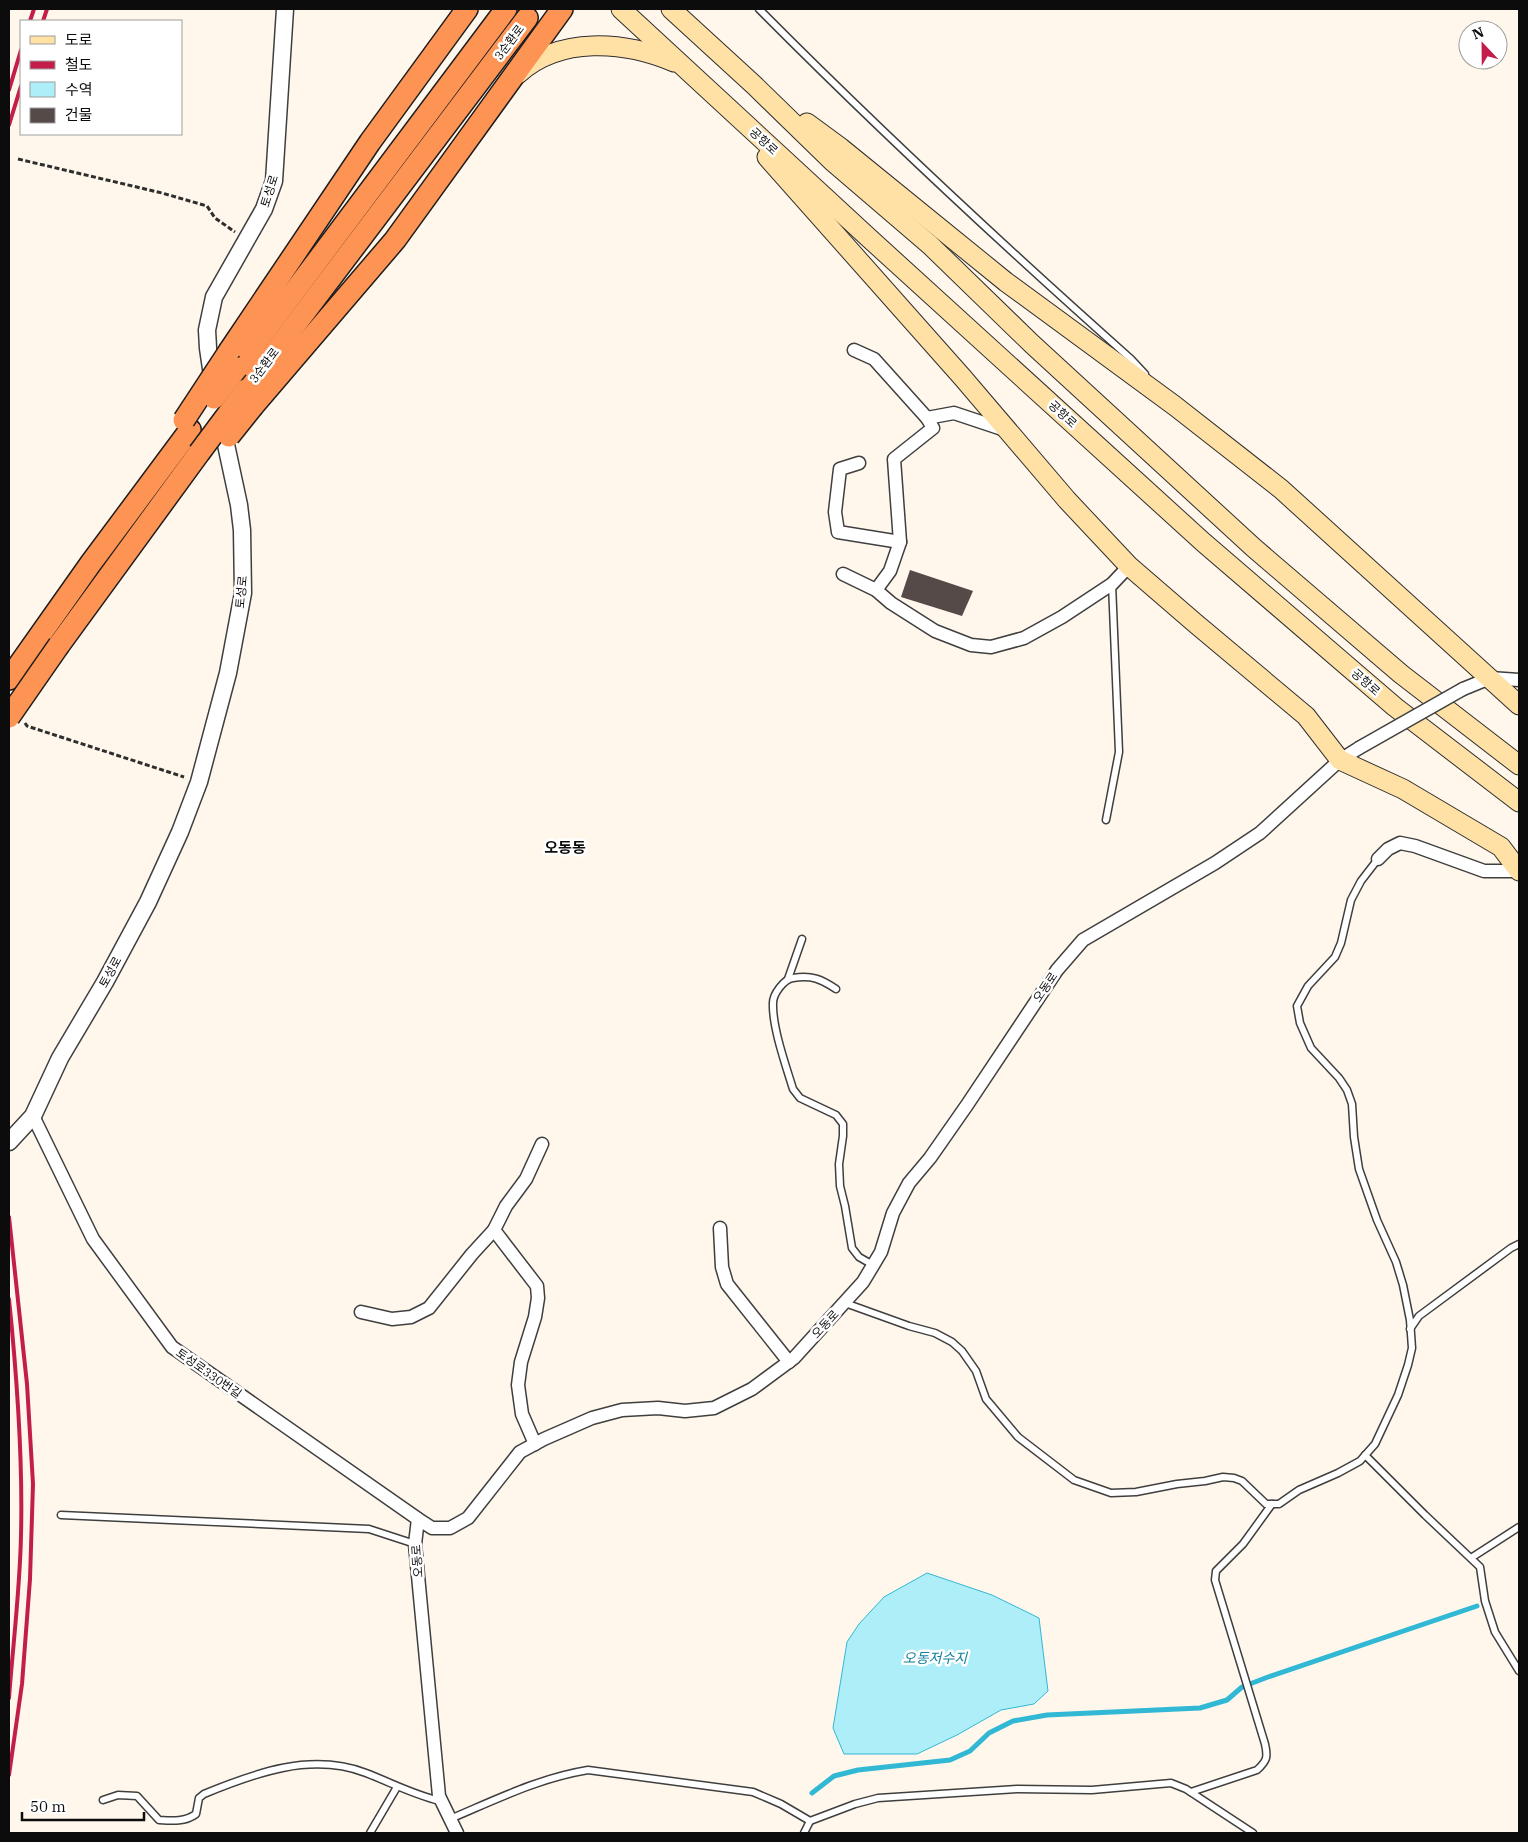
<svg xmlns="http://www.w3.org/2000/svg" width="1528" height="1842" viewBox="0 0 1528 1842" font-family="'IBM Plex Serif','Noto Sans KR',serif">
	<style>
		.water { fill: #adeef9; stroke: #31b8d4 }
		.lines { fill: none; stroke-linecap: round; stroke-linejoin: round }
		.stream { stroke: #31b8d4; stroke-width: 5 }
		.building { fill: #554a48 }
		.service-casing { stroke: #3f3f3f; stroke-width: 9 }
		.minor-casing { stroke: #3f3f3f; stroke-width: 15 }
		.tertiary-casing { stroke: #3f3f3f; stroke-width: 19 }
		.secondary-casing { stroke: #2e2e2e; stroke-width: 21 }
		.trunk-casing { stroke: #1d1d1d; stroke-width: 24 }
		.path { stroke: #2e2e2e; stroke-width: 3; stroke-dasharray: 5 2.5; stroke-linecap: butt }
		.service { stroke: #fff; stroke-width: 6 }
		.minor { stroke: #fff; stroke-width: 12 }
		.tertiary { stroke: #fff; stroke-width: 16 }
		.secondary { stroke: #ffe1a6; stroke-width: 19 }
		.trunk { stroke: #fe9454; stroke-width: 21 }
		.rail { stroke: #c31e4b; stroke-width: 4 }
		.minor-bridge-casing { stroke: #3f3f3f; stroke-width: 15; stroke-linecap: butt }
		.trunk-bridge-casing { stroke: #1d1d1d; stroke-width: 24; stroke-linecap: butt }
		.minor-bridge { stroke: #fff; stroke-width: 12 }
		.trunk-bridge { stroke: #fe9454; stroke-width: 21 }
		.labels { text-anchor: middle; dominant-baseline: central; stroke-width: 5; stroke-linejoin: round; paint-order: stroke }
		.street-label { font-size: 12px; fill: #0c0c0c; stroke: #fff }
		.water-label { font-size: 14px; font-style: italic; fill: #107f9d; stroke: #fff }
		.quarter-label { font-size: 15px; font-weight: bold; fill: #0c0c0c; stroke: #fff }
	</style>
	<rect width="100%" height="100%" fill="#fff7eb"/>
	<polygon class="water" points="927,1573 992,1595 1039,1618 1048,1691 1034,1704 1001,1710 957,1735 917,1754 844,1754 833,1728 847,1642 859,1624 884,1597"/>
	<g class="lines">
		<polyline class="stream" points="812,1793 834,1776 858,1770 950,1760 970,1751 989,1733 1013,1721 1047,1715 1200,1708 1227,1700 1242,1687 1268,1677 1477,1606"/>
	</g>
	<polygon class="building" points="910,570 973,591 962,616 901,597"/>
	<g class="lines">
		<g class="service-casing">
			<g id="service">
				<path d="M759,9c120,121 245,237 372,350l14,15"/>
				<polyline points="1106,820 1119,752 1112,584"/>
				<polyline points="788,979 802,939"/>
				<path d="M836,989c-15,-10 -24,-14 -43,-11 -9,1 -20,16 -20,25 -1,24 13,63 20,86l7,9 36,17 7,9v12l-4,28 1,22 5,20 7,42 7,9 14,8"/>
				<polyline points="845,1303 909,1326 935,1333 952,1342 962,1351 976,1371 986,1399 1018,1437 1074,1480 1111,1493 1136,1492 1177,1484 1205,1481 1223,1477 1234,1478 1242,1481 1266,1504 1279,1504 1299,1490 1338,1473 1360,1461 1375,1444 1398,1395 1408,1365 1412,1348 1410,1320 1403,1285 1396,1262 1377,1220 1359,1169 1354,1137 1352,1104 1347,1090 1339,1078 1311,1048 1300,1023 1297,1006 1308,986 1335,957 1341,943 1351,900 1361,881 1378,859"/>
				<polyline points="1410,1329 1419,1316 1511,1248 1519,1244"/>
				<polyline points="1365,1455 1425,1515 1480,1567 1485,1601 1495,1632 1519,1671"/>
				<polyline points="61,1515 369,1529 415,1544"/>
				<polyline points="1471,1558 1519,1527"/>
				<path d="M1191,1792l66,-22c10,-9 11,-13 8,-26l-50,-164 1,-9 27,-27 29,-40"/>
				<path d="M103,1800l15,-5 19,1 22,24c14,1 26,2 37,-6l3,-16 5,-4c51,-21 107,-42 162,-21 26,10 46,21 74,28"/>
				<path d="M450,1819c45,-19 89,-41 138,-49l165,22 28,12 29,17 45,-17 23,-6 139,-9 75,1 79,-7 15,6 67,44"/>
				<polyline points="370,1833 397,1787"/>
				<polyline points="804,1833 810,1821"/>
			</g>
		</g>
		<g class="minor-casing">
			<g id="minor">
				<polyline points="854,350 874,359 927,418"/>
				<polyline points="859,463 840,469 835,512 838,532 900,542"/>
				<polyline points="843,574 876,590 891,603 935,631 971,645 991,647 1024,638 1062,617 1112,584 1129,566"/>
				<polyline points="876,590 890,571 900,542 894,459 933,428 927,418 954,413 1008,431"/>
				<polyline points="1463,689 1490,678 1519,680"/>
				<polyline points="1378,859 1388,849 1400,843 1415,846 1484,871 1519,871"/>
				<polyline points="33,1116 93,1239 172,1347 418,1519 432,1528 450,1528 468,1518 520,1452 544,1439 592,1418 622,1410 658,1408 685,1411 714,1408 752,1389 794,1358 863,1282 881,1252 893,1213 909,1183 930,1158 967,1105 1057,970 1083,940 1215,863 1260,833 1340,760 1359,748"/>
				<polyline points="720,1228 722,1267 727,1284 789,1362"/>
				<polyline points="494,1230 537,1286 538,1298 535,1317 521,1362 518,1385 522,1414 535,1444"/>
				<polyline points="361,1312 392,1319 411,1317 429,1308 472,1254 494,1230 506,1206 526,1179 542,1144"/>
				<polyline points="418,1519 415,1544 439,1796 457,1833"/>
			</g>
		</g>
		<g class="tertiary-casing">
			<g id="tertiary">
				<polyline points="213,382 208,348 207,330 214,297 264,209 274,181 285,9"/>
				<polyline points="9,1142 33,1116 60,1058 105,982 148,902 180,832 199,782 228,673 243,593 242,530 239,505 222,426"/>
			</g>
		</g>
		<g class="secondary-casing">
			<g id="secondary">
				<polyline points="621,9 869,238 1203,542 1395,707 1519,802"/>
				<polyline points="671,9 754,85 832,161 930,245 1032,344 1254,548 1401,674 1519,765"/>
				<path d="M518,74c42,-38 106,-33 156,-12"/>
				<polyline points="807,123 841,148 1006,282 1175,406 1281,489 1519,705"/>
				<polyline points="767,157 963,378 1067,500 1129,566 1195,623 1306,716 1340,760 1403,789 1501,847 1519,871"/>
			</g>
		</g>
		<g class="trunk-casing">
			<g id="trunk">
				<polyline points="230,350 370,142 467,9"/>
				<polyline points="237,368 506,9"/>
				<polyline points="246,390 527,18"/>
				<polyline points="253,406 395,240 562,9"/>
				<polyline points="59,645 199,453"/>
				<polyline points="9,679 91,563 190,430"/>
			</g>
		</g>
		<g class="path">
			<polyline points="18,159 162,193 207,206 215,218 235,232"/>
			<polyline points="25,723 27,726 184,777"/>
		</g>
		<use href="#service" class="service"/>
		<use href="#minor" class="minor"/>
		<use href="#tertiary" class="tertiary"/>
		<use href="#secondary" class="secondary"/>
		<use href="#trunk" class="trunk"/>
		<g class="rail">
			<polyline points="30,21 34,9"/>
			<polyline points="43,21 47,9"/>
			<polyline points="9,90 21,50"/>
			<polyline points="9,125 21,86"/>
			<polyline points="9,1217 27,1384 33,1484 30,1579 22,1684 9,1775"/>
			<path d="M9,1299c8,78 14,156 12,236 -1,54 -8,109 -12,163"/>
		</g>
		<g class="minor-bridge-casing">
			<polyline id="minor-bridge" points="1359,748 1463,689"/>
		</g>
		<g class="trunk-bridge-casing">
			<g id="trunk-bridge">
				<polyline points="214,398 237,368"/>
				<polyline points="184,420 230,350"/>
				<polyline points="229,436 253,406"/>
				<polyline points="199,453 246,390"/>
				<polyline points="9,717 59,645"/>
			</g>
		</g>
		<use href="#minor-bridge" class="minor-bridge"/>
		<use href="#trunk-bridge" class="trunk-bridge"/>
	</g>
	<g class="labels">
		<g class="street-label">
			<text transform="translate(509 42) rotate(-53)">3순환로</text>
			<text transform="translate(764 141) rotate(43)">공항로</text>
			<text transform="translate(269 191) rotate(-73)">토성로</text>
			<text transform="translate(264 365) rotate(-53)">3순환로</text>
			<text transform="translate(1063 414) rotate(43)">공항로</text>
			<text transform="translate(241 592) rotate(-85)">토성로</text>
			<text transform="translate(1366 682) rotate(41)">공항로</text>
			<text transform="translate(110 972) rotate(-61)">토성로</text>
			<text transform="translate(1045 987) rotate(-56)">오동로</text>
			<text transform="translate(825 1324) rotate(-47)">오동로</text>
			<text transform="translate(209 1373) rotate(35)">토성로330번길</text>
			<text transform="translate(417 1561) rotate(-94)">오동로</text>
		</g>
		<g class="water-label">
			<text x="935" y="1658">오동저수지</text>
		</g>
		<g class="quarter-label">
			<text x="565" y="847">오동동</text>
		</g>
	</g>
	<rect width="1528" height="1842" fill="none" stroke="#0c0c0c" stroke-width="20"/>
	<rect x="20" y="20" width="162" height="115" fill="#ffffff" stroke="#9e9e9e"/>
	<rect x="30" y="36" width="25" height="8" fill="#ffe1a6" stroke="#9e9e9e"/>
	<text x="65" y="45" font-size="15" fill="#0c0c0c">도로</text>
	<rect x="30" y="61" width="25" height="8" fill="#c31e4b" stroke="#9e9e9e"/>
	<text x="65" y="70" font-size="15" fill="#0c0c0c">철도</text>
	<rect x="30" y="82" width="25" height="15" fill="#adeef9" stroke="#9e9e9e"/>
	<text x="65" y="95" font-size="15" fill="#0c0c0c">수역</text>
	<rect x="30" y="108" width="25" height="15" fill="#554a48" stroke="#9e9e9e"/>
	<text x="65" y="120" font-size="15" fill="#0c0c0c">건물</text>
	<g transform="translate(1483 45) rotate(338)"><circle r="24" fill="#ffffff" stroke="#9e9e9e"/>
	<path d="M0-4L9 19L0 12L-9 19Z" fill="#c31e4b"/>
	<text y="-8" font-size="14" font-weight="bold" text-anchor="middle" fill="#0c0c0c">N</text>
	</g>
	<path d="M22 1812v8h122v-8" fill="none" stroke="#0c0c0c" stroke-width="2.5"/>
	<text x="30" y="1812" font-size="15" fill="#0c0c0c" stroke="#ffffff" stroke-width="4" paint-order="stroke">50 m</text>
</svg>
